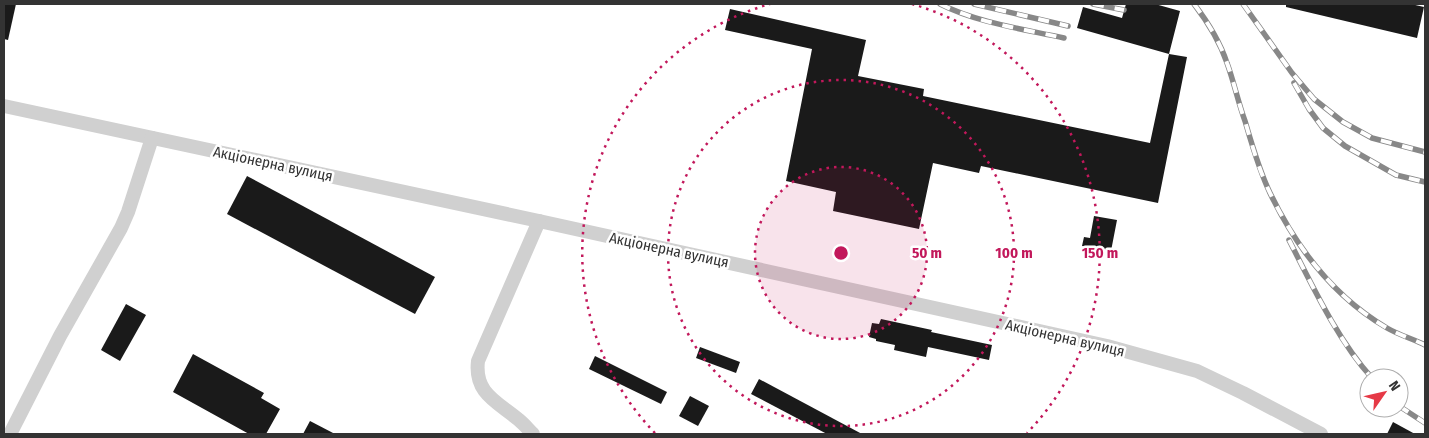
<svg xmlns="http://www.w3.org/2000/svg" width="1429" height="438" viewBox="0 0 1429 438" font-family="'Fira Sans Condensed',sans-serif">
	<style>
		.building { fill: #1a1a1a }
		.lines { fill: none; stroke-linecap: round; stroke-linejoin: round }
		.minor { stroke: #d0d0d0; stroke-width: 14 }
		.rail-casing { stroke: #888; stroke-width: 5.5 }
		.rail { stroke: #fff; stroke-width: 4; stroke-dasharray: 11; stroke-linecap: butt }
		.ring { fill: none; stroke: #c2185b; stroke-width: 2.5; stroke-dasharray: 2.5 5 }
		.labels { text-anchor: middle; dominant-baseline: central; stroke-width: 5; stroke-linejoin: round; paint-order: stroke }
		.street-label { font-size: 15px; fill: #333; stroke: #fff }
		.centre { fill: #c2185b; stroke: #fff; stroke-width: 2.5 }
		.ring-label { font-size: 15px; text-anchor: middle; font-weight: bold; fill: #c2185b; stroke: #fff; stroke-width: 5; stroke-linejoin: round; paint-order: stroke }
	</style>
	<rect width="100%" height="100%" fill="#fff"/>
	<g class="building">
		<polygon points="4,4 16,4 8,40 4,39"/>
		<polygon points="1126,4 1155,4 1180,11 1169,54 1077,28 1083,7 1122,18"/>
		<polygon points="1286,4 1411,4 1424,7 1417,38 1286,7"/>
		<polygon points="730,9 866,40 858,76 924,89 923,96 1150,143 1169,54 1187,57 1158,203 981,166 979,173 933,163 919,229 833,211 836,192 786,181 812,49 725,30"/>
		<polygon points="247,176 435,277 415,314 227,214"/>
		<polygon points="1094,216 1117,220 1111,251 1082,246 1084,237 1090,238"/>
		<polygon points="126,304 146,315 120,361 101,350"/>
		<polygon points="881,319 932,330 931,332 992,345 989,360 928,347 926,357 894,350 895,345 876,341 876,339 869,337 872,323 879,324"/>
		<polygon points="700,347 740,362 736,373 696,358"/>
		<polygon points="193,354 264,393 261,398 280,409 266,434 249,434 173,392"/>
		<polygon points="595,356 667,392 661,404 589,369"/>
		<polygon points="759,379 862,434 827,434 751,394"/>
		<polygon points="690,396 709,406 698,426 679,416"/>
		<polygon points="310,421 335,434 303,434"/>
		<polygon points="1393,422 1415,434 1387,434"/>
	</g>
	<g class="lines">
		<g class="minor">
			<polyline points="4,106 539,221 1107,346 1197,371 1243,393 1321,434"/>
			<polyline points="10,434 60,336 121,228 128,212 152,138"/>
			<path d="M533,434c-5,-5 -9,-10 -14,-14 -21,-18 -45,-26 -41,-59l61,-140"/>
		</g>
		<g class="rail-casing">
			<g id="rail">
				<path d="M940,4c38,19 83,25 124,34"/>
				<polyline points="974,4 1068,26"/>
				<polyline points="1093,4 1124,10"/>
				<path d="M1194,4c13,17 26,38 33,59 7,19 11,39 18,58 7,24 14,49 25,72 26,54 64,104 117,135 12,7 26,11 38,17"/>
				<polyline points="1243,4 1292,73 1314,99 1343,122 1372,138 1425,152"/>
				<polyline points="1294,83 1309,109 1323,128 1345,146 1396,175 1425,182"/>
				<path d="M1289,240c23,45 49,101 83,138"/>
				<polyline points="1399,406 1425,423"/>
			</g>
		</g>
		<use href="#rail" class="rail"/>
	</g>
	<circle cx="841" cy="253" r="86" fill="#c2185b" fill-opacity=".12"/>
	<g class="ring">
		<circle cx="841" cy="253" r="86"/>
		<circle cx="841" cy="253" r="173"/>
		<path d="M655 433A259 259 0 0 1 770 4M912 4A259 259 0 0 1 1027 433"/>
	</g>
	<g class="labels">
		<g class="street-label">
			<text transform="translate(273 164) rotate(12)">Акціонерна вулиця</text>
			<text transform="translate(669 250) rotate(12)">Акціонерна вулиця</text>
			<text transform="translate(1065 338) rotate(13)">Акціонерна вулиця</text>
		</g>
	</g>
	<circle cx="841" cy="253" r="8" class="centre"/>
	<g class="ring-label">
		<text x="927" y="258">50 m</text>
		<text x="1014" y="258">100 m</text>
		<text x="1100" y="258">150 m</text>
	</g>
	<rect width="1429" height="438" fill="none" stroke="#333333" stroke-width="10"/>
	<g transform="translate(1384 393) rotate(56)"><circle r="24" fill="#ffffff" stroke="#adadad"/>
	<path d="M0-4L9 19L0 12L-9 19Z" fill="#e63946"/>
	<text y="-8" font-size="14" font-weight="bold" text-anchor="middle" fill="#333333">N</text>
	</g>
</svg>
